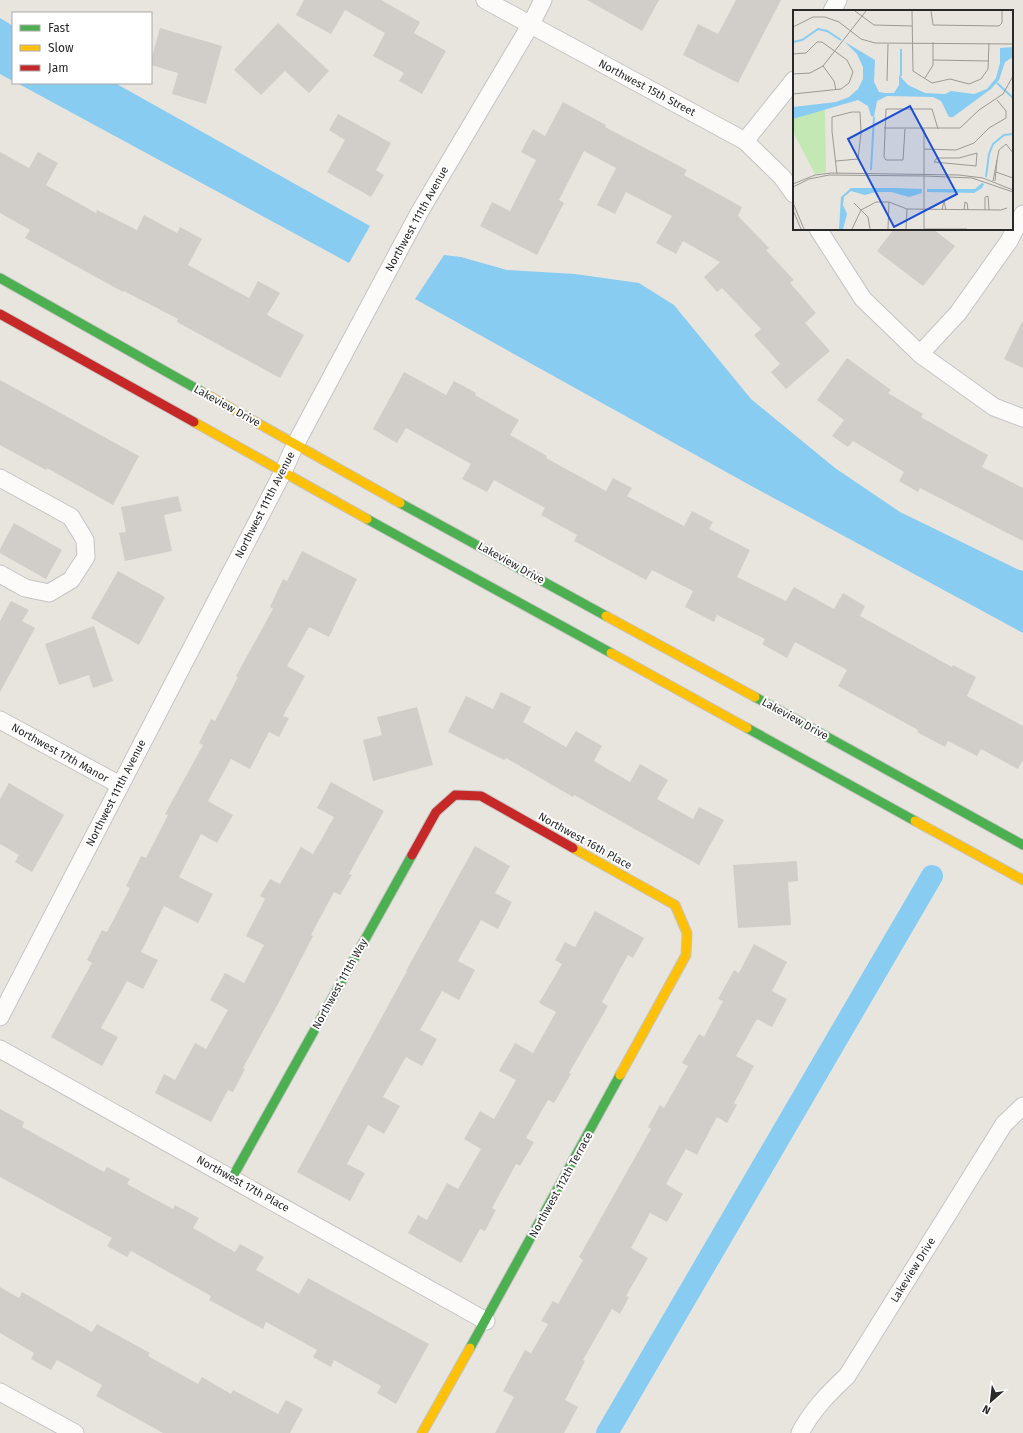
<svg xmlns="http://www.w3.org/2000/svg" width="1023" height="1433" viewBox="0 0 1023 1433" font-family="'Fira Sans',sans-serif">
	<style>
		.water { fill: #89ccf2 }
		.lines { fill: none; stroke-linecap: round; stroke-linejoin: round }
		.canal { stroke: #89ccf2; stroke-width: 22 }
		.building { fill: #d1cec9 }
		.street-casing { stroke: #c5c4c4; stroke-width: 19 }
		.fast-casing { stroke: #c5c4c4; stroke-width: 11 }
		.slow-casing { stroke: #c5c4c4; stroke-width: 11 }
		.jam-casing { stroke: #c5c4c4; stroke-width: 11 }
		.street { stroke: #fcfbfa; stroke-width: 17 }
		.fast { stroke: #4caf50; stroke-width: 9 }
		.slow { stroke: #ffc107; stroke-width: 9 }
		.jam { stroke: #c62828; stroke-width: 9 }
		.labels { text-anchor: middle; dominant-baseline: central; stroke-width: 4; stroke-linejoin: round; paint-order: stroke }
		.street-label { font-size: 11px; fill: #292929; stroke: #fff }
		.inset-river { fill: none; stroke: #89ccf2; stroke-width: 2 }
		.inset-road { fill: none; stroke: #9c9a96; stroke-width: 1 }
		.view { fill: #1d4ed8; fill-opacity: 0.15; stroke: #1d4ed8; stroke-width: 2 }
		.inset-edge { fill: none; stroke: #292929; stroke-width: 2 }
	</style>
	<rect width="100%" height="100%" fill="#e8e5de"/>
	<g class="water">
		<polygon points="0,18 13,26 13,81 0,74"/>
		<polygon points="17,83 115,83 370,226 349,263"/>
		<polygon points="444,255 461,257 507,270 575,274 639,283 674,305 751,399 835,468 900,512 1017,569 1023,571 1023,633 746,483 415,299"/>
	</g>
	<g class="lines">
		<polyline class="canal" points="607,1433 932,876"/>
	</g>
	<g class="building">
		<polygon points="304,0 381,0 420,22 414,33 446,51 422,94 399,81 404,73 373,56 385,33 345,10 331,34 296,15"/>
		<polygon points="587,0 659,0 642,31"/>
		<polygon points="736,0 781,0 738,83 683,55 698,24 718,34"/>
		<polygon points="278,23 329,71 309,93 285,71 261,95 234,70"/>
		<polygon points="160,28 222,46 206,104 172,94 178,73 151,65 151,60"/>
		<polygon points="563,102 606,125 605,127 687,170 684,175 742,207 738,216 769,248 766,250 794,280 790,283 816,313 805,323 830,351 786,389 771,372 780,364 754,335 761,329 722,288 717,292 704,277 720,262 683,241 676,254 656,243 672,216 626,192 615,214 597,205 616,168 584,151 559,200 564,203 537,255 480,226 492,202 510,211 536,160 521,152 533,129 545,136"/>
		<polygon points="338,114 391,143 376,170 384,175 371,197 327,172 345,140 329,130"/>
		<polygon points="0,152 29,168 38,152 58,163 46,185 96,213 97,210 137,230 144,215 177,233 180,227 202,239 188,265 249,298 258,281 280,293 267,315 304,335 280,378 177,322 178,319 124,291 123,292 25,238 30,230 0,213"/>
		<polygon points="894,229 933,229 955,246 923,286 877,251"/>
		<polygon points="1023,320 1023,368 1004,359"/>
		<polygon points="847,358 891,390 888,393 923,414 921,417 964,442 988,455 982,467 1023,488 1023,541 920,488 918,492 899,481 904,472 853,441 848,447 832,436 844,420 817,400"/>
		<polygon points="404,372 446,395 454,381 476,393 475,395 519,420 510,435 547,456 546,458 606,491 613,478 632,488 627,496 684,526 692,511 713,522 709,529 750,550 737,577 786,601 794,587 834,609 843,593 865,606 860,616 952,667 953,665 976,677 967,696 1023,726 1023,760 1018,769 981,749 977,756 948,741 945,747 917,732 918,730 838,686 847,670 795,642 787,658 762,644 765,639 717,615 714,622 685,607 693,591 652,570 646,580 574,541 577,535 541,515 545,508 494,480 487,492 462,479 471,464 406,428 397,443 373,429"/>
		<polygon points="0,380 139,456 113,505 47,468 46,470 0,445"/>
		<polygon points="178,496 182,511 164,515 172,551 125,561 119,533 126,532 121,507"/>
		<polygon points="14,523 62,550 46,579 0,553 0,549"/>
		<polygon points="302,551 357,579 329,637 309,627 287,666 305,676 283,716 289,718 279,737 269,732 250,769 231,759 208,801 233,815 217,843 201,834 179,877 213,894 198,923 164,906 141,952 158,960 143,989 127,981 101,1028 118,1037 102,1066 51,1037 92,963 87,960 102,930 107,932 130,888 126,886 141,856 146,858 168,815 165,814 203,745 199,743 211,719 215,721 238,677 236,676 273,609 270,607 283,579 287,581"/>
		<polygon points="118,571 165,597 139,645 91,618"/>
		<polygon points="11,601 29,610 22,621 35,628 0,692 0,621"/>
		<polygon points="94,626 113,681 93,688 89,675 59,685 45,644"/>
		<polygon points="501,692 531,707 523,722 566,747 576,731 602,746 594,761 630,782 640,764 668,780 657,799 693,819 699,807 724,820 699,865 574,795 573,797 506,758 504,760 448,732 466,696 493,709"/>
		<polygon points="417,707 433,765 373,781 363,740 382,735 377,717"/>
		<polygon points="331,782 384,811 349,874 352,875 340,895 334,892 311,935 313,936 279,1002 243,1068 245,1069 233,1092 228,1090 211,1122 155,1093 164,1074 175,1080 195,1043 206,1049 228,1010 210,1000 225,973 244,983 264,945 246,936 265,899 260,896 270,879 280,884 301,847 313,854 334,817 317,808"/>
		<polygon points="9,783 64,815 32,872 15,862 19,855 0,844 0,799"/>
		<polygon points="475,846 510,866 495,893 512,902 498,929 481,920 458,961 475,970 459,1000 442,991 420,1030 437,1039 422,1066 406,1057 383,1097 400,1106 384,1134 368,1125 347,1164 365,1173 350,1201 297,1172 407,971 406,971"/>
		<polygon points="797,861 798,881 788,882 791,925 738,928 733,865"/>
		<polygon points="595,911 644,938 633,958 628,955 602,1002 608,1006 569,1073 571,1074 554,1103 548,1100 526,1138 534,1142 520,1166 516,1164 492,1208 496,1210 485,1231 480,1229 461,1263 408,1233 418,1215 427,1220 447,1183 458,1189 481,1149 464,1139 480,1111 494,1119 516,1080 499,1071 515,1043 533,1053 556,1012 539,1003 562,964 555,960 565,942 575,947"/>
		<polygon points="754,944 787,962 772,991 787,999 772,1027 757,1019 736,1056 754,1066 734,1103 737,1105 727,1123 717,1117 697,1155 686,1149 666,1184 683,1194 667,1222 650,1213 631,1248 648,1258 626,1296 629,1297 620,1314 612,1309 583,1360 585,1361 565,1400 578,1407 564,1433 495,1433 514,1397 503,1391 525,1350 531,1353 548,1324 541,1321 553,1301 558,1304 583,1260 579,1257 651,1129 648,1127 660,1105 664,1108 688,1066 682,1063 699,1034 704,1037 723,1001 718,999 734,970 739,973"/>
		<polygon points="0,1109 24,1122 22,1127 104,1172 107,1167 130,1179 127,1184 173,1209 175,1205 199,1218 193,1228 235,1252 240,1244 264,1257 256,1270 299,1294 308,1278 429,1344 396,1404 377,1393 381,1386 334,1360 331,1367 313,1357 317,1350 266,1322 263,1329 209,1300 211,1296 131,1251 127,1257 107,1246 112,1238 0,1177"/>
		<polygon points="0,1287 19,1298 22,1292 92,1332 97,1324 150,1353 148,1356 198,1384 202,1377 231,1394 233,1390 278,1414 286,1400 303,1409 290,1433 163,1433 96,1396 102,1385 57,1360 51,1370 31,1359 34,1353 0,1333"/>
	</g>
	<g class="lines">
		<g class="street-casing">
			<g id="street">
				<polyline points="485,0 745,141 782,177 794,194"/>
				<polyline points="832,11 838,0"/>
				<polyline points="745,141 794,80"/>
				<polyline points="818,229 863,299 920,354 994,407 1023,418"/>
				<polyline points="920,354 958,313 1009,241 1023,214"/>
				<polyline points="0,478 71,517 85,540 86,557 71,580 49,593 25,588 0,574"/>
				<polyline points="0,720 120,785"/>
				<polyline points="0,1017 283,472 295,445 419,213 531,24 543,0"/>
				<polyline points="0,1049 486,1321"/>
				<polyline points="0,1392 75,1433"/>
				<path d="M800,1433c12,-23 28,-39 47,-57l157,-252 19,-18"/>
			</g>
		</g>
		<g class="fast-casing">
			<g id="fast">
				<polyline points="0,278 204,393"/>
				<polyline points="400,503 606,616"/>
				<polyline points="367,519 611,653"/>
				<polyline points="755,697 1023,845"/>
				<polyline points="747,728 915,821"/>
				<polyline points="232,1178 412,855"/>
				<polyline points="470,1348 620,1075"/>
			</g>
		</g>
		<g class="slow-casing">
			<g id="slow">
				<polyline points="204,393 400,503"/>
				<polyline points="194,422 367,519"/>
				<polyline points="606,616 755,697"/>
				<polyline points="611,653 747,728"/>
				<polyline points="915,821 1023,880"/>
				<polyline points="573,848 675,905 687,933 686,955 620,1075"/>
				<polyline points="422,1433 470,1348"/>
			</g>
		</g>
		<g class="jam-casing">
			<g id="jam">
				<polyline points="0,314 194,422"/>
				<polyline points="412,855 436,812 455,795 481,796 573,848"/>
			</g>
		</g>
		<use href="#street" class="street"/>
		<use href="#fast" class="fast"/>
		<use href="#slow" class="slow"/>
		<use href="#jam" class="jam"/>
	</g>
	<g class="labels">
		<g class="street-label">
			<text transform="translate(647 88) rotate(28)">Northwest 15th Street</text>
			<text transform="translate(417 219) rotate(-61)">Northwest 111th Avenue</text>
			<text transform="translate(227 406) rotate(29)">Lakeview Drive</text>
			<text transform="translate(265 505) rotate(-63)">Northwest 111th Avenue</text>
			<text transform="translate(511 563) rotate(29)">Lakeview Drive</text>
			<text transform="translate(795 719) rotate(29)">Lakeview Drive</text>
			<text transform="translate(60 753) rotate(29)">Northwest 17th Manor</text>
			<text transform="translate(116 793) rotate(-63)">Northwest 111th Avenue</text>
			<text transform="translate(585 841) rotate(29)">Northwest 16th Place</text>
			<text transform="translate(340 984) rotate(-61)">Northwest 111th Way</text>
			<text transform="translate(243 1184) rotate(29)">Northwest 17th Place</text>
			<text transform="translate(561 1185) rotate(-61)">Northwest 112th Terrace</text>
			<text transform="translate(913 1270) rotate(-58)">Lakeview Drive</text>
		</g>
	</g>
	<g transform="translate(793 10)">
		<rect width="220" height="220" fill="#e8e5de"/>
		<path d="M32,98l1,64 -11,2 -22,-42v-13z" fill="#c3e8b3"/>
		<path d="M52,32l30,18 -1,22 5,10 6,1h9l5,-8v-10l9,10 17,8 20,1 6,-3 23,3 13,-5 9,-11 4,-15v-15l13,-1v10l-8,5 -6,18 -8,9 -38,28h-4l-8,-16 -8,-4 -46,-1 -10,5 -3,16 -3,-1 -3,-10 -10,-6 -65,19v-12l43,-5 13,-5 9,-8 5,-10v-12l-6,-13zM189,173l2,1 -2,4 -8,5 -47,-1v-3h48zM58,178h45l26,1v4l-13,4 -18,-5h-15l-11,3 -14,-4 -7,6 -1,8 4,9 -4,15h-4l2,-32z" fill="#89ccf2"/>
		<path class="inset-river" d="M0,32l9,-2 16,-11 9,2 14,9M108,39v27M204,73l16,15M78,160l3,-53M193,167l3,-23 4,-10 11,-9 9,-1"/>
		<path class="inset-road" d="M62,1l19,14 38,1M119,1l1,60 19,12 18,-4 19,5 12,-5 7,-10 1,-26M138,1l2,14 66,1 3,-3v-12M0,17l20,-10h12l14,5 22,17 14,4 138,1M0,44l13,-1 11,-11h5l25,18 6,12 -4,11 -8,6 -48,5M140,50l56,1M30,56l11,15 2,9M0,64l17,-1 13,-7 43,-55M132,68l8,-13v-23M94,71l1,-37M91,118h76l19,-18 24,-16 10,-18M112,119l-2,31h-17l-2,-3 2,-48h46l6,20M131,119v100M131,139l32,1 18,-7 15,-15 17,-10v-7l-9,-11M184,143l-1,13 -42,-4 3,-4h22zM43,151l22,-2 3,-26 -1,-21h-8l-20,5v14l5,43M203,162l17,6M200,171l6,-31 7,-6 7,9M202,171l2,-21M0,174l22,-9 16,-2 128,2 24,3 30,12M0,177l16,-8 20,-4 96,1 47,2 41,14M0,193l11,26M61,193l14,14 2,12M0,200l8,19M149,200l2,-9 2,9M171,200l1,-8 2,1 1,7M192,200v-13l3,-1 1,14M59,219l9,-19 15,-8h13l18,7 94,1 6,-2M95,219l1,-27M113,219l1,-20M131,219h43"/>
		<path class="view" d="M117,96l47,88 -63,33 -46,-88z"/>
		<rect width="220" height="220" class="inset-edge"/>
	</g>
	<rect x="12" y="12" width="140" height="72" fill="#ffffff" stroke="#a9a9a9"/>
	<rect x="20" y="25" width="20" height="6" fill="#4caf50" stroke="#a9a9a9"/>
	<text x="48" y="32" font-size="12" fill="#292929">Fast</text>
	<rect x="20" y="45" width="20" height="6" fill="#ffc107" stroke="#a9a9a9"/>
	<text x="48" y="52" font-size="12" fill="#292929">Slow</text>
	<rect x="20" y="65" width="20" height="6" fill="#c62828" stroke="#a9a9a9"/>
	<text x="48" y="72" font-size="12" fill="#292929">Jam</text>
	<g transform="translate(991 1401) rotate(208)" stroke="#ffffff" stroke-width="3" paint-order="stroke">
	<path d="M0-3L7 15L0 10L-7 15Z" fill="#292929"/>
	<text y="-6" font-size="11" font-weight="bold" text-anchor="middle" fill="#292929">N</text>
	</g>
</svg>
